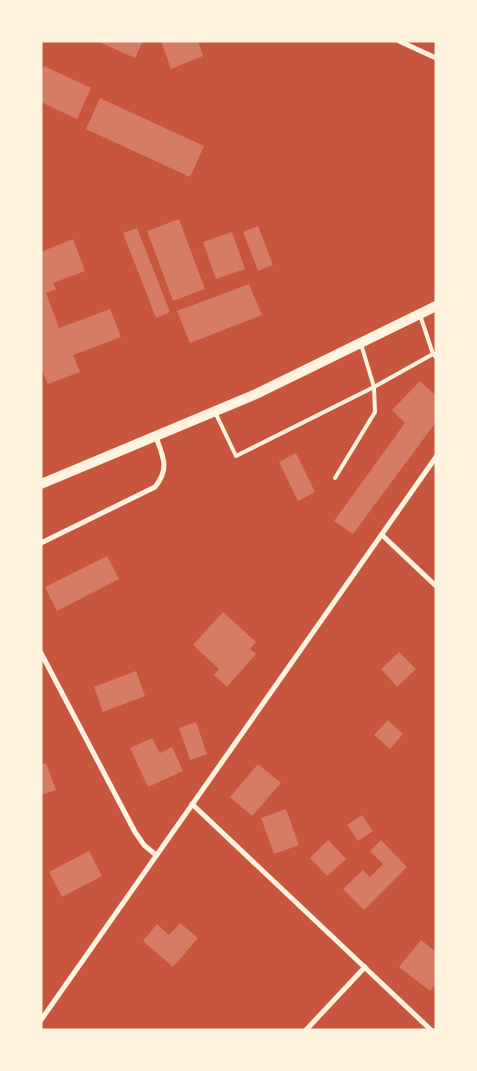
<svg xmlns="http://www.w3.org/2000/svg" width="477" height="1071" viewBox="0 0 477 1071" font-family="Poppins,sans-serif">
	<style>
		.building { fill: #d67c66 }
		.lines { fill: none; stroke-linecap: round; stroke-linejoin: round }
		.service { stroke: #fff3e0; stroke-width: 4 }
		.minor { stroke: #fff3e0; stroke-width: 5 }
		.secondary { stroke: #fff3e0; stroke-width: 10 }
	</style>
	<rect width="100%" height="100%" fill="#c8553d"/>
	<g class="building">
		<polygon points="97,41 138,41 142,43 135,58"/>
		<polygon points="161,41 198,41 203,56 171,69"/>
		<polygon points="44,66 91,88 77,119 41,102 41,72"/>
		<polygon points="100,98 204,146 190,177 86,129"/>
		<polygon points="179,219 205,289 173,301 147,231"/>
		<polygon points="258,226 273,265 258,271 243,232"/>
		<polygon points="137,228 170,312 156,318 123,233"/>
		<polygon points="232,232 245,269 216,279 203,242"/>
		<polygon points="73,239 85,271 53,283 56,289 46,293 59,328 110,309 121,337 73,355 80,372 48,384 41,368 41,252"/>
		<polygon points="249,284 262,315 190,343 177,311"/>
		<polygon points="420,381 436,396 436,422 353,534 334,521 405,423 392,410"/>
		<polygon points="296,453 315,492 298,501 279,462"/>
		<polygon points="107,556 119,579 57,611 45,587"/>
		<polygon points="223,612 256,642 250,649 256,654 227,687 214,675 219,669 193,645"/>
		<polygon points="399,652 416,669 397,687 381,669"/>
		<polygon points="136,671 145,696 103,712 94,687"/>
		<polygon points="388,720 403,734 390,749 374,735"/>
		<polygon points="196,722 207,754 190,760 179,728"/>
		<polygon points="152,738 160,753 172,747 183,771 148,787 130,748"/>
		<polygon points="46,763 56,790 41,795 41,765"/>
		<polygon points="258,764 281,783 252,816 230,797"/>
		<polygon points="286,809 299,845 274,854 261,818"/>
		<polygon points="362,815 373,831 358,841 347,825"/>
		<polygon points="328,840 346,859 327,876 310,858"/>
		<polygon points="381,840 407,867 364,910 343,889 363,870 370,877 383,864 370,851"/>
		<polygon points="89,851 102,876 62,897 49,872"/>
		<polygon points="180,923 198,938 173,967 143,941 157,924 169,935"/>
		<polygon points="421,940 436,952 436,984 430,991 399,967"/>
	</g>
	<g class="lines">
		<g class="service">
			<polyline points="420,315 433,354 436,357"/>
			<polyline points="215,412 236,456 374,387 433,354"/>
			<polyline points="335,478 375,412 374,387 361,344"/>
		</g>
		<g class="minor">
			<polyline points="399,41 436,58"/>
			<polyline points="382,535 436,586"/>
			<path d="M41,543l114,-56c15,-18 8,-31 1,-50"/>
			<polyline points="41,653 135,832 144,845 156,855"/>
			<polyline points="192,804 431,1030"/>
			<polyline points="41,1020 436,457"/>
			<polyline points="306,1030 365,967"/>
		</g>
		<polyline class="secondary" points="41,484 256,394 436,306"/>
	</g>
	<rect width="477" height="1071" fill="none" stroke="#fff3e0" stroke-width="85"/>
</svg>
